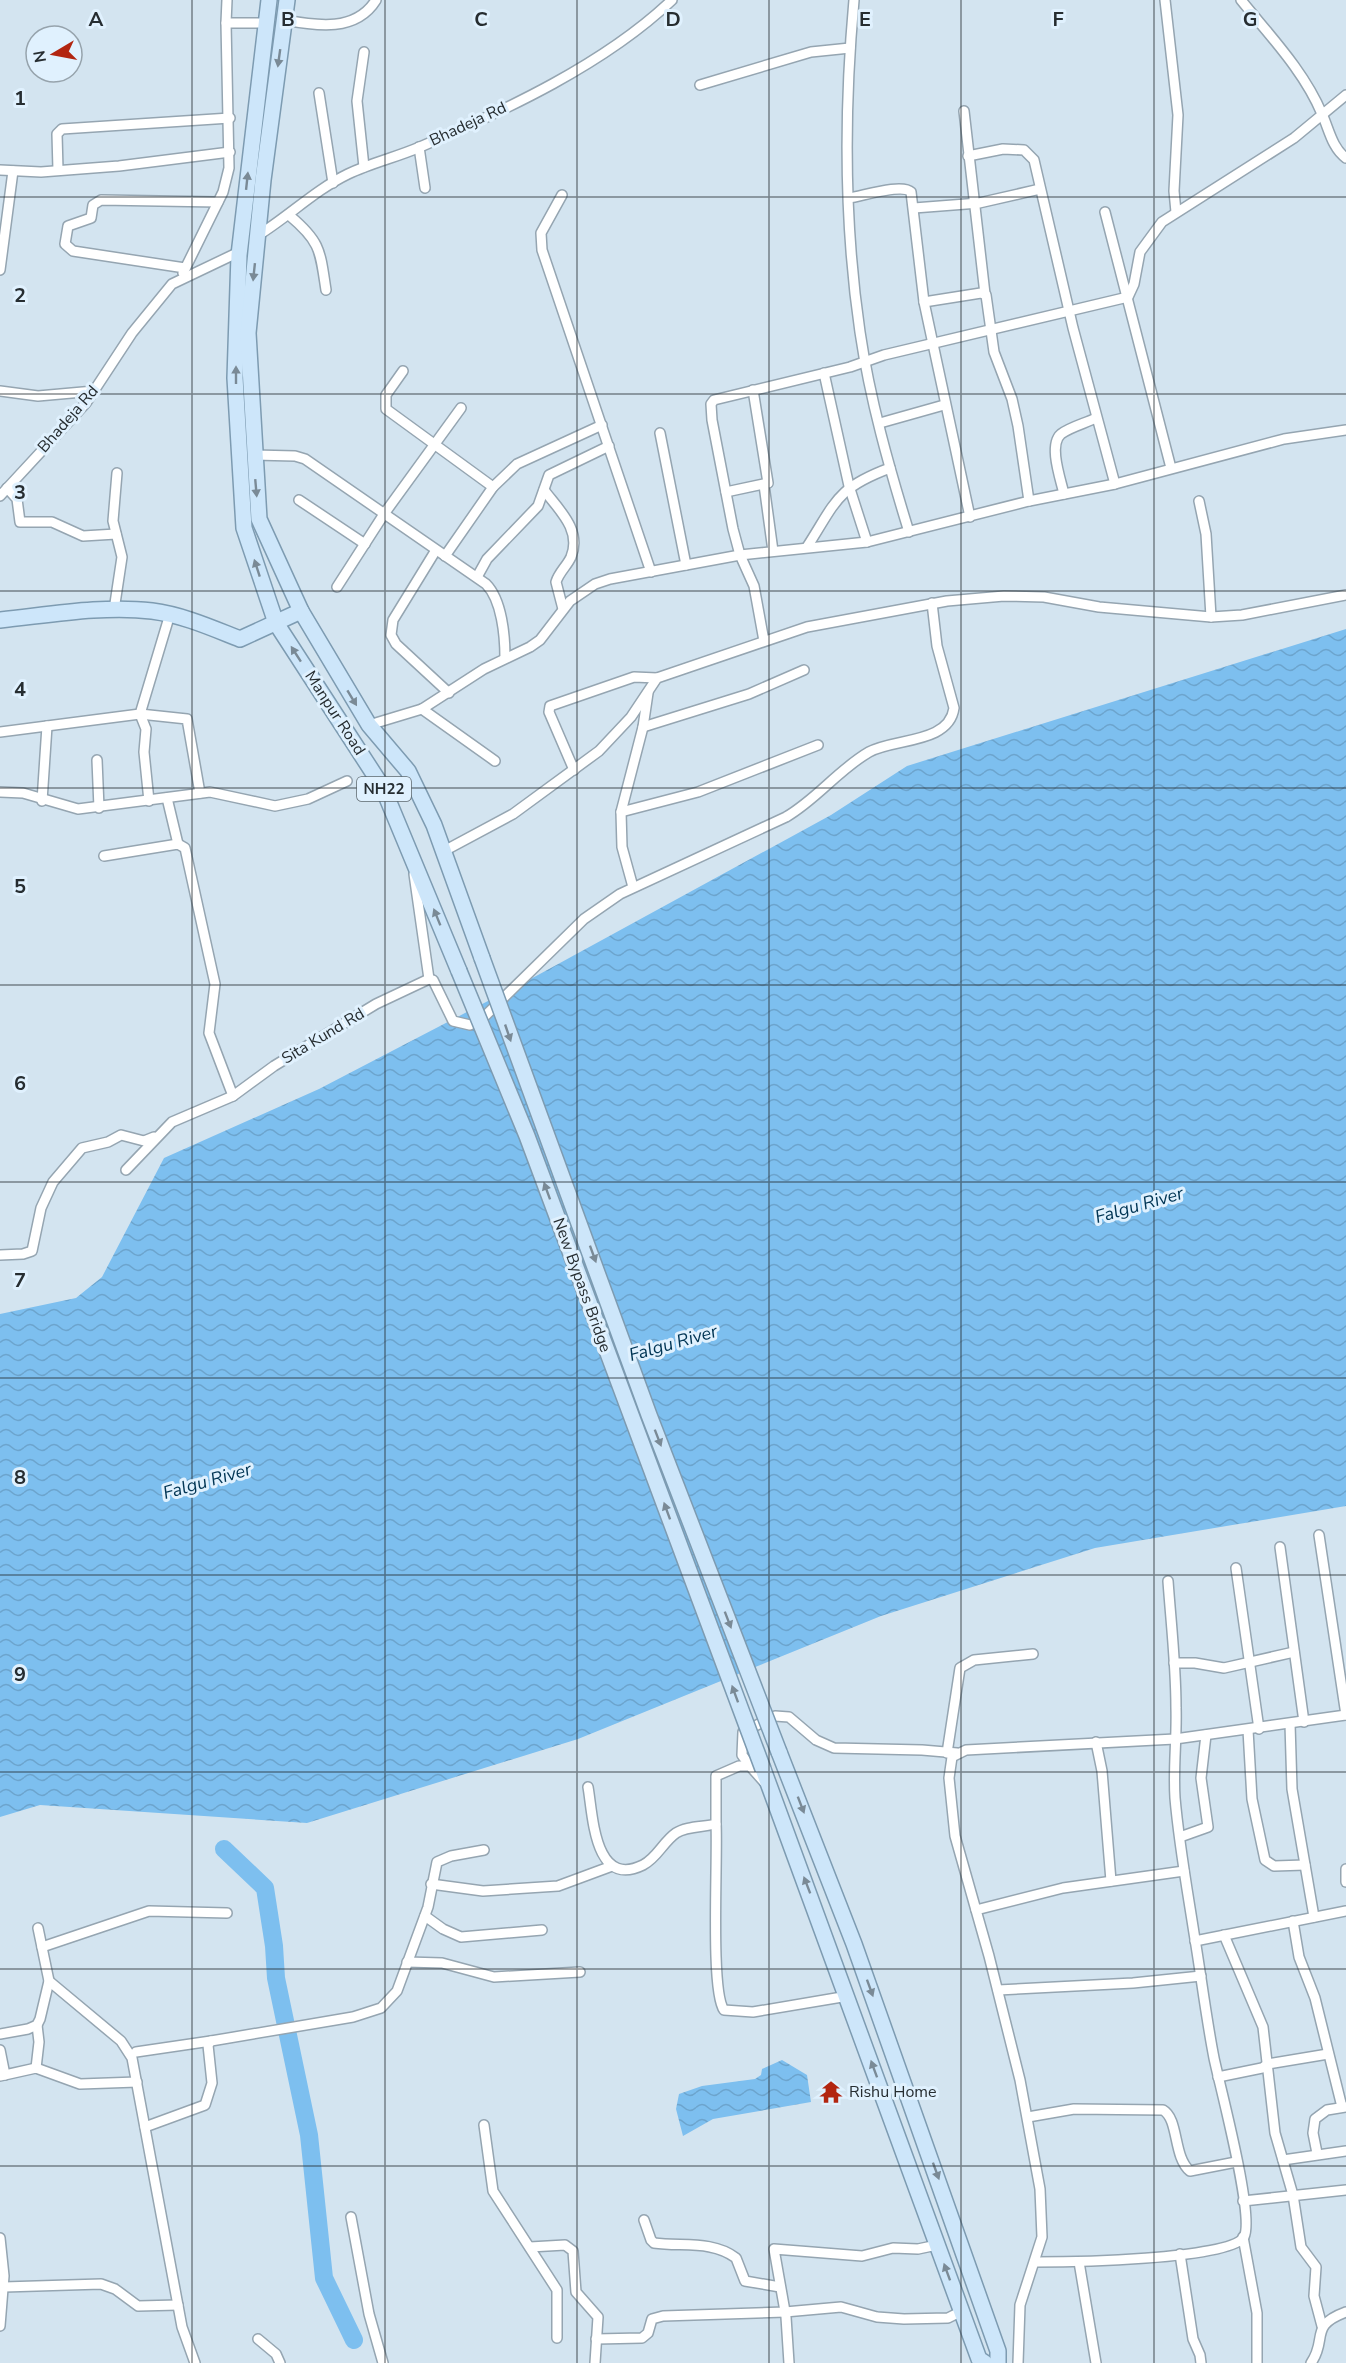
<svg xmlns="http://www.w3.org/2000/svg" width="1346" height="2363" viewBox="0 0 1346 2363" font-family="'Nunito Sans',sans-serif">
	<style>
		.water { fill: url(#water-waves) }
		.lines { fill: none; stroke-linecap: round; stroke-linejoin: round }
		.river { stroke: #7dbfef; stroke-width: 18 }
		.minor-casing { stroke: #95a5b1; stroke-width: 12 }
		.primary-casing { stroke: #7d9bb1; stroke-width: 18 }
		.minor { stroke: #fff; stroke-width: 9 }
		.primary { stroke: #cde6fa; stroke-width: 15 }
		.primary-bridge-casing { stroke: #7d9bb1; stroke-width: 18; stroke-linecap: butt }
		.primary-bridge { stroke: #cde6fa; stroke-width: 15 }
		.oneway { fill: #7a8a96 }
		.grid { fill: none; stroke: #262d31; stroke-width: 1.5; stroke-opacity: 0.55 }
		.labels { text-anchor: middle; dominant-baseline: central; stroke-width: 6; stroke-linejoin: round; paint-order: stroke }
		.shield { fill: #e0f1fe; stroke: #5e686e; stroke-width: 1.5 }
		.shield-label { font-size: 15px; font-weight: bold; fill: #262d31 }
		.street-label { font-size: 16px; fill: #262d31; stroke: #e0f1fe }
		.poi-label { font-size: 16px; fill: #262d31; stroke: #e0f1fe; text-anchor: start }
		.water-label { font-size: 18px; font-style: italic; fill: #003554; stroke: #e0f1fe }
		.grid-label { font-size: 20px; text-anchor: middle; font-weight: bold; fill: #262d31; stroke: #e0f1fe; stroke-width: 6; stroke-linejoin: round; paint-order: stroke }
	</style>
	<defs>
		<pattern id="water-waves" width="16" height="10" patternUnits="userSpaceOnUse" patternTransform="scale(1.5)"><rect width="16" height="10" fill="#7dbfef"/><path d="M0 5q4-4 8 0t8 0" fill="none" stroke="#6ca4cd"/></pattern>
	</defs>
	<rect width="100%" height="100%" fill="#d3e4f0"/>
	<g class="water">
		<polygon points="1346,629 1346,1506 1095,1548 881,1616 578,1739 307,1823 40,1805 0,1817 0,1314 76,1298 102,1277 164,1158 319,1089 538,975 831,815 907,766"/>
		<polygon points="782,2060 807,2075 811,2102 713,2119 683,2136 676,2109 679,2094 702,2086 755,2079 761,2075 762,2069"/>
	</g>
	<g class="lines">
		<polyline class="river" points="224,1849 265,1888 274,1946 276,1978 309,2135 324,2278 354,2340"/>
		<g class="minor-casing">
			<g id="minor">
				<path d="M854,0c-10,110 -10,223 6,332 10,68 29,135 49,200"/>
				<polyline points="1165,0 1178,115 1174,191 1176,212"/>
				<path d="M1241,0c29,36 63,71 81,114 7,15 10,34 24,44"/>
				<path d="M285,20c32,6 71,12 91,-20"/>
				<polyline points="226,23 227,0"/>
				<polyline points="364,52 357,101 364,167"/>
				<polyline points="700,85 811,52 850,48"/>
				<polyline points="319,93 333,183"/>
				<polyline points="964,111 985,294"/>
				<polyline points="419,147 425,188"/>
				<polyline points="968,156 1003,149 1024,150 1034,160 1073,328 1115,484"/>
				<polyline points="0,170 41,172 119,166 230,152"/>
				<polyline points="58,170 57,134 62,129 230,118"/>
				<polyline points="562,195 541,233 542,250 651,572"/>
				<path d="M849,198c14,-2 53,-15 62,-6l13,110 46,215"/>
				<polyline points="914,208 979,203 1040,189"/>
				<polyline points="1105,212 1171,468"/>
				<path d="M290,216c31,26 30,35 36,74"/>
				<path d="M257,236c31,-19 58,-46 91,-62 23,-11 49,-17 72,-27 86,-37 185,-83 252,-147"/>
				<polyline points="185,268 73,251 65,244 68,226 91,218 93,205 101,200 218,202"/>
				<polyline points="0,270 13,171"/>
				<polyline points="183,273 223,192 229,168 226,23 266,23"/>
				<polyline points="924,302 981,293 986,295 994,352 1012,399 1018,426 1029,501"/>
				<polyline points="403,371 386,395 386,409 493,487"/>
				<polyline points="824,373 849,486 867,542"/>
				<polyline points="0,391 38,396 94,391"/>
				<polyline points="880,423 944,405"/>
				<polyline points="660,433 686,565"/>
				<path d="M254,455l41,1 10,3 181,125c16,16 19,52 19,74"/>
				<polyline points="764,485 773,551"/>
				<polyline points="7,488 17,499 20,522 52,522 83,536 116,534"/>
				<path d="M544,490c15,20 38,40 27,67 -4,9 -12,15 -15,25l7,27"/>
				<polyline points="726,492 768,483 753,390"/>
				<path d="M1064,494c-3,-14 -16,-49 -3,-60 9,-7 25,-11 35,-16"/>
				<polyline points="0,496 86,403 132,333 172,284 239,252"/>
				<polyline points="299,500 365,544"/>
				<polyline points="1199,501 1206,534 1211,617"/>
				<path d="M807,547c29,-45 29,-59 83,-79"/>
				<polyline points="436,550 393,620 391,635 396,644 449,693"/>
				<polyline points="445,556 493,487 517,464 602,425"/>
				<polyline points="477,577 487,559 538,506 549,475 609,446"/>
				<polyline points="337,587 384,514 461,408"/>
				<polyline points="114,610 122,557 113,521 117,473"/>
				<polyline points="764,641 754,586 740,555 733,529 712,420 711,404 714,400 850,367 884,355 1128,297 1134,284 1140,252 1162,222 1294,138 1346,95"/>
				<polyline points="422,709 495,761"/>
				<polyline points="140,714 187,719 200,793"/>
				<polyline points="140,714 146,729 144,752 149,801"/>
				<polyline points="369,725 422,709 484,669 530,647 540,640 570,601 595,584 610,579 740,555 867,542 1029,501 1115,484 1284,439 1346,430"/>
				<polyline points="643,727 749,694 804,670"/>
				<polyline points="0,732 140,714 170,614"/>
				<polyline points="97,760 99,808"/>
				<polyline points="574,770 549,712 550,706 634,677 657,678"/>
				<polyline points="0,792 23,793 78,809 210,792 275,806 308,799 347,781"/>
				<polyline points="167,798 178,844"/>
				<polyline points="42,801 47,726"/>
				<polyline points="621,812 698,792 818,745"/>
				<polyline points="444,851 513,814 599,751 631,717 657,678 807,627 947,601 1004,596 1044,597 1099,607 1211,617 1242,615 1346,595"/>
				<polyline points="104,856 178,844 185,848 215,984 209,1033 233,1096"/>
				<polyline points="414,874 429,979"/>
				<polyline points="633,887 622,847 621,812 643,727 648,693"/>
				<path d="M429,979l4,1 20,41 17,4 15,-9 99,-97 36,-25 166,-77c31,-18 52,-47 83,-65 25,-14 80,-8 85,-44l-17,-62 -5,-43"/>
				<polyline points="126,1170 172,1122 233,1096 274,1066 376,1004 429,979"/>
				<polyline points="0,1255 23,1254 32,1251 41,1208 53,1182 82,1148 108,1142 121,1135 144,1141 154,1137"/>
				<polyline points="1319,1535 1346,1715"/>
				<polyline points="1280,1547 1304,1722"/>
				<polyline points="1236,1568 1259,1729"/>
				<polyline points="1174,1663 1195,1663 1224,1668 1294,1652"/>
				<polyline points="1290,1724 1292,1789 1314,1917"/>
				<polyline points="1248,1730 1252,1799 1265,1860 1274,1866 1305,1865"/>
				<polyline points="1096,1742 1102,1771 1111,1881"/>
				<polyline points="947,1753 960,1668 974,1660 1033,1654"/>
				<polyline points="750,1766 742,1755 743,1732 775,1716 789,1717 816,1740 834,1748 922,1750 957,1753"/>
				<path d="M588,1787c5,28 6,102 55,78 14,-7 20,-23 33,-32 10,-7 28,-6 40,-9v-48l23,-10h11l15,17"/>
				<path d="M716,1824c2,32 -6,167 8,186l29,2 95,-16"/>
				<polyline points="1180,1837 1208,1827 1201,1778 1206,1735"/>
				<polyline points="1346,1869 1346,1882"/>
				<polyline points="431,1884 483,1891 558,1886 612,1866"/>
				<polyline points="976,1910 1063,1888 1184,1871"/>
				<polyline points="425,1916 443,1929 461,1937 542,1930"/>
				<polyline points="1293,1921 1299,1957 1315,1998 1342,2107"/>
				<polyline points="1224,1935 1263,2027 1275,2133 1293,2195 1301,2247 1316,2267 1314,2296 1322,2326"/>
				<polyline points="1195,1941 1346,1911"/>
				<polyline points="42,1947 149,1911 227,1913"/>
				<polyline points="407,1962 442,1963 494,1977 580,1972"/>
				<polyline points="49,1981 121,2041 132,2058 182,2327 195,2363"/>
				<polyline points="998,1990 1133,1983 1201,1976"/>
				<polyline points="0,2034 28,2029 37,2025 40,2019 49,1981 38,1928"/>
				<polyline points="0,2050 5,2075"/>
				<polyline points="136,2052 211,2041"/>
				<polyline points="36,2068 39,2042 37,2025"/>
				<polyline points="0,2076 36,2068 80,2084 137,2082"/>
				<polyline points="1218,2077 1262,2068 1268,2064 1328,2054"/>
				<path d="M1028,2117l46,-8 89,1c16,9 10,47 27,61l46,-9"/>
				<polyline points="484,2125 493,2191 557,2290 557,2338"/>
				<polyline points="145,2127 205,2105 212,2083 208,2045 211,2041 353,2017 381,2008 397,1991 428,1907 437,1862 451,1856 484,1850"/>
				<polyline points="1317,2153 1313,2133 1315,2119 1327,2110 1346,2107"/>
				<polyline points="1283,2160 1346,2151"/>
				<polyline points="1243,2201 1346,2190"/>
				<polyline points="351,2217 369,2314 383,2363"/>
				<path d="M644,2220l7,20 3,3c28,4 58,-3 82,15l9,23 35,6"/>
				<polyline points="1243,2237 1257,2313 1257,2363"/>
				<polyline points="0,2238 4,2276 0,2326"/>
				<polyline points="530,2247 565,2245 573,2251 576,2292 598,2317 595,2363"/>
				<polyline points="1180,2254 1193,2339 1200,2355 1201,2363"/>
				<path d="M1035,2262c30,0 195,-2 209,-25 11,-20 -24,-150 -30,-179 -8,-41 -13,-83 -20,-125 -7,-45 -15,-89 -19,-135 -2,-30 2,-60 1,-90 0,-43 -5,-85 -8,-127"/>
				<polyline points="1079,2262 1096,2363"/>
				<polyline points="4,2287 101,2284 115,2289 138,2306 178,2305"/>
				<polyline points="258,2339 276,2354 280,2363"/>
				<polyline points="596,2339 642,2338 648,2333 652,2319 663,2316 785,2312 841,2307 877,2317 904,2319 948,2318 962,2311"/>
				<polyline points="789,2363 786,2317 774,2249 862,2256 893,2248 918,2249 937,2245"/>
				<polyline points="1018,2363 1020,2305 1042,2237 1040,2189 1020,2080 989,1956 955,1836 949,1778 952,1757 966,1750 1175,1739 1346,1715"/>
				<path d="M1311,2363c17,-24 -3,-37 35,-51"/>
			</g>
		</g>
		<g class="primary-casing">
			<g id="primary">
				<polyline points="269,0 239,255 235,378 244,528 276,623 383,788 459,971"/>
				<polyline points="287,0 263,180 248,333 259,519 301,611 369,725 408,771 434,825 482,958"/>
				<path d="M0,620c49,-5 103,-15 152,-9 31,4 60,17 88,28l61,-28"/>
				<polyline points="779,1752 854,1944 998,2351 998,2363"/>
				<polyline points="763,1769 979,2359 985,2363"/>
			</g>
		</g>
		<use href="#minor" class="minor"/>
		<use href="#primary" class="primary"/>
		<g class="primary-bridge-casing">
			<g id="primary-bridge">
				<polyline points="482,958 649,1415 779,1752"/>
				<polyline points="459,971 527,1136 763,1769"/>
			</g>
		</g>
		<use href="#primary-bridge" class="primary-bridge"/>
	</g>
	<defs><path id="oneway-solid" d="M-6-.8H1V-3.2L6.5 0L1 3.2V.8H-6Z" transform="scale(1.5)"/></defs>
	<g class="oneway">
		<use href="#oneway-solid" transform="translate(279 58) rotate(98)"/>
		<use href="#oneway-solid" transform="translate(247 181) rotate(-84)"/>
		<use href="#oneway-solid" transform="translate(254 272) rotate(96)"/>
		<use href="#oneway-solid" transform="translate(236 375) rotate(-90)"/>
		<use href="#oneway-solid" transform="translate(256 488) rotate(85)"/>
		<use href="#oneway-solid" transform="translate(257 568) rotate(-108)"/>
		<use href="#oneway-solid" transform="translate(296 654) rotate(-123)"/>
		<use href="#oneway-solid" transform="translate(352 698) rotate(59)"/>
		<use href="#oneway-solid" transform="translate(437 917) rotate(-112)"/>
		<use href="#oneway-solid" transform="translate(508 1033) rotate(71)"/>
		<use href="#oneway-solid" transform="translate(547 1191) rotate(-110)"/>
		<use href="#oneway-solid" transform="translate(593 1254) rotate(70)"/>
		<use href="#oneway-solid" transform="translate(658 1438) rotate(69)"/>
		<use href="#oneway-solid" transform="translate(667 1511) rotate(-110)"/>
		<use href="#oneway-solid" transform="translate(728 1620) rotate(69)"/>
		<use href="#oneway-solid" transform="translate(735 1694) rotate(-110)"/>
		<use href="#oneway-solid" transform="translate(801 1805) rotate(69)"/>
		<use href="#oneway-solid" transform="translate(807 1885) rotate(-111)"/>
		<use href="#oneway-solid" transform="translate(870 1988) rotate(70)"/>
		<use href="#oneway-solid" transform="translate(874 2069) rotate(-110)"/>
		<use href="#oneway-solid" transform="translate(936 2171) rotate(70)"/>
		<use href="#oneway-solid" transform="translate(947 2272) rotate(-110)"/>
	</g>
	<path class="grid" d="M192,0v2363M385,0v2363M577,0v2363M769,0v2363M961,0v2363M1154,0v2363M0,197h1346M0,394h1346M0,591h1346M0,788h1346M0,985h1346M0,1182h1346M0,1378h1346M0,1575h1346M0,1772h1346M0,1969h1346M0,2166h1346"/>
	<defs>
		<g id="temple-bare" transform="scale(1.8)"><path d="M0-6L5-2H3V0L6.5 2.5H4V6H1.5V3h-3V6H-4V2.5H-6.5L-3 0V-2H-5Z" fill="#b22510" stroke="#e0f1fe" stroke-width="2.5" paint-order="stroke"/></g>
	</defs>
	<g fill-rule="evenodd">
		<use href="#temple-bare" x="831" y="2092"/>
	</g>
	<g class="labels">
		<rect class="shield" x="357" y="777" width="54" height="24" rx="4.5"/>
		<g class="shield-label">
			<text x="384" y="789">NH22</text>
		</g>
		<g class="street-label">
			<text transform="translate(468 124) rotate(-25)">Bhadeja Rd</text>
			<text transform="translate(68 419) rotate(-49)">Bhadeja Rd</text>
			<text transform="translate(335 713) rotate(57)">Manpur Road</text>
			<text transform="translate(323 1036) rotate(-31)">Sita Kund Rd</text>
			<text transform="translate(582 1285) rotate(70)">New Bypass Bridge</text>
		</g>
		<g class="poi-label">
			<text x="849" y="2092">Rishu Home</text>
		</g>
		<g class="water-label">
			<text transform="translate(1139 1205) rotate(-16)">Falgu River</text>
			<text transform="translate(673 1343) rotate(-16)">Falgu River</text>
			<text transform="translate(207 1481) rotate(-16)">Falgu River</text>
		</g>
	</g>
	<g class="grid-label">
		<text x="96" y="26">A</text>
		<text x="288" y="26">B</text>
		<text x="481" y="26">C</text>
		<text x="673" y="26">D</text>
		<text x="865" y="26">E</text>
		<text x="1058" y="26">F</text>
		<text x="1250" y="26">G</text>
		<text x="20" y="105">1</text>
		<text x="20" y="302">2</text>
		<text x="20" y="499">3</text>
		<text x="20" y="696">4</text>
		<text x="20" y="893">5</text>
		<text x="20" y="1090">6</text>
		<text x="20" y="1287">7</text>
		<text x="20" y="1484">8</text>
		<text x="20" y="1681">9</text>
	</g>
	<g transform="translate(54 54) rotate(260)"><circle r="28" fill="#e0f1fe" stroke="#96a3ac" stroke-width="1.5"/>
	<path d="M0-4.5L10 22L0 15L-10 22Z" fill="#b22510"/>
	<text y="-9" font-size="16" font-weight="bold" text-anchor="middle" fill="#262d31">N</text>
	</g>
</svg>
